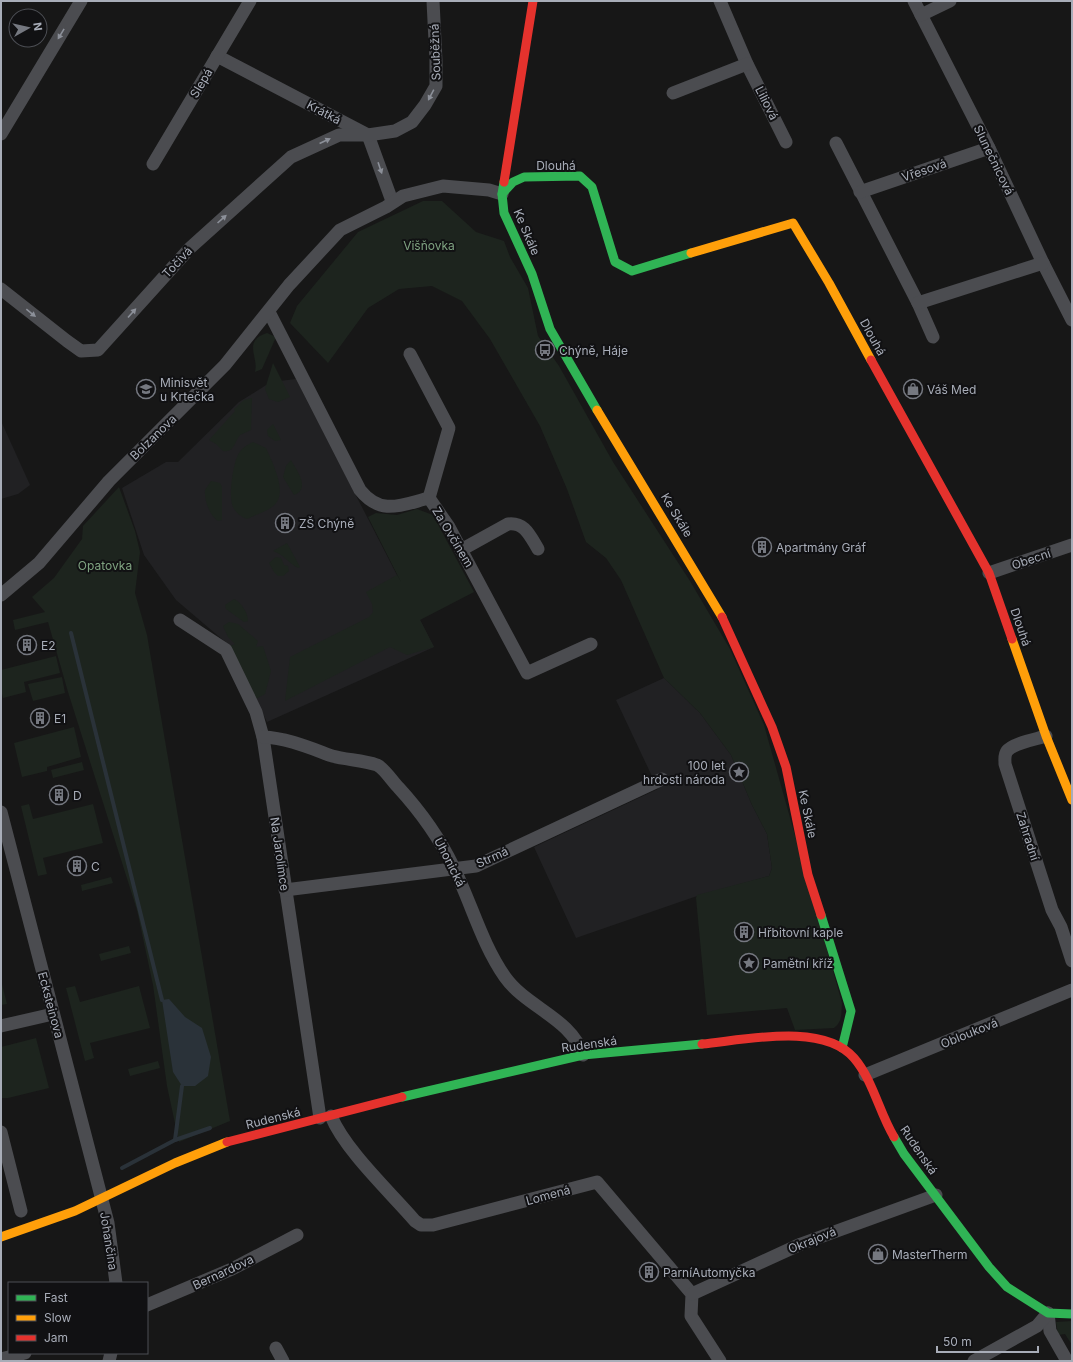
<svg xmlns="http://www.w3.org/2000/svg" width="1073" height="1362" viewBox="0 0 1073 1362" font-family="Inter,sans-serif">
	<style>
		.built { fill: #212123 }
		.green { fill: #1d241e }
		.water { fill: #2a3239 }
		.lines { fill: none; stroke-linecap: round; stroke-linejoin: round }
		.stream { stroke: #2a3239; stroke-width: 4 }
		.street { stroke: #4b4c50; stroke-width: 13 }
		.fast { stroke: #30b455; stroke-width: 9 }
		.slow { stroke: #ff9f0a; stroke-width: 9 }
		.jam { stroke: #e5322d; stroke-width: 9 }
		.oneway { fill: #8c9099 }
		.labels { text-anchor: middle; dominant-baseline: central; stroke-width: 4; stroke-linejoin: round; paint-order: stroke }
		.street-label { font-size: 12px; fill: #a8adb8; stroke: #111113 }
		.park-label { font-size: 12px; fill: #7fa381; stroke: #111113 }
		.poi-label { font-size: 12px; fill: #a8adb8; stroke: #111113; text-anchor: start }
	</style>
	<rect width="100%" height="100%" fill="#171717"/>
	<g class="built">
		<polygon points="296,379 434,647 267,722 230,646 176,600 144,555 122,488 166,462 178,462 239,402 271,382"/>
		<polygon points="1,421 30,485 18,494 1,499"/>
		<polygon points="664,678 700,713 731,755 752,805 767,834 772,868 769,876 697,896 576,938 534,847 658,789 616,700"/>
	</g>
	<g class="green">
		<path d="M423,201h19l34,31 28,9 6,16 18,31 10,48 21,30 54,96 77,119 40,68 34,76 78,278c-1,10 1,18 -8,25l-39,2 -8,-22 -80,7 -11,-117 1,-3 72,-19 3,-8 -5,-34 -15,-29 -21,-50 -31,-42 -36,-35 -43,-98 -15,-22 -20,-16 -19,-53 -27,-63 -50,-87 -28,-38 -30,-15 -33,3 -31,19 -40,55 -38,-40 7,-17 61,-74z"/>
		<path d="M267,333l9,4 -14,32 -7,3c4,-15 -13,-31 12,-39z"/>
		<polygon points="273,363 290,397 278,402 269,399 265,389"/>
		<path d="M252,398l-1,32 -11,5c-6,8 -6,18 -17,16l-7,-7 -7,-4 26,-29 -1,-2 10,-9z"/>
		<polygon points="273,424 281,440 275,441 268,436 267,430"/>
		<path d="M253,442l13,6c6,14 24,47 6,59 -7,5 -17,8 -25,12 -6,-2 -11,-6 -14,-12 -5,-9 0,-45 6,-54 4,-6 8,-8 14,-11z"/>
		<path d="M291,460c6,11 20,29 3,35l-11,-18 3,-11z"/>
		<path d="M211,481l9,2 2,4v33l-4,1c-9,-6 -14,-22 -13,-31z"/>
		<polygon points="119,487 135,531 140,552 135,593 147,635 230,1121 179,1142 167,1086 153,985 137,910 68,692 48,622 15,630 13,620 45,612 32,597 54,578 82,539 83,526"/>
		<polygon points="417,509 433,515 474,592 420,620 434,647 407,655 390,647 285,701 290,657 369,617 373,612 372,604 366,592 368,591 397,575 401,582 368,517 376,513 397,515"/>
		<path d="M287,543l13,24 -2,1c-10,-5 -13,-13 -25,-17z"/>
		<polygon points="276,557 281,558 284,565 288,566 289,571 283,576 278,576 274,572 269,563"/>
		<path d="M234,599c7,3 14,14 14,22l-4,1 -18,-13 -1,-4z"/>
		<polygon points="229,622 238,624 258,641 256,647 263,646 271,671 265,694 256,699 230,646 235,644 228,637 223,626"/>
		<polygon points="56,656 60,673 24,682 26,692 3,698 1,690 1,670"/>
		<polygon points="62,677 65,693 33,701 28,684"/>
		<polygon points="74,727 81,757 47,767 47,771 22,777 14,743"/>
		<polygon points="82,762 84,770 53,778 51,770"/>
		<polygon points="29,804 33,819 93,804 103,843 43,858 47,874 38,876 21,806"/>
		<polygon points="111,877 113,883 82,891 81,885"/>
		<polygon points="129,946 131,953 101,961 99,954"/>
		<polygon points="1,980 7,1004 1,1005"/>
		<polygon points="75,986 80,1002 139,986 150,1028 90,1043 94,1058 85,1061 66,988"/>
		<polygon points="36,1038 49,1088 8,1098 2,1098 1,1047"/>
		<polygon points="158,1061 160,1068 130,1076 128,1069"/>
		<polygon points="1072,1321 1072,1345 1065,1334 1058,1335 1056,1322"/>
	</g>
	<polygon class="water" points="169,999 185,1017 202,1028 211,1057 208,1076 195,1086 182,1086 173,1072 162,1000"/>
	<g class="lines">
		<g class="stream">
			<polyline points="71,633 162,1000"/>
			<polyline points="175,1140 182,1086"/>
			<polyline points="122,1168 175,1140 210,1128"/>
		</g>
		<g class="street">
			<polyline points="720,1 747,64 786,142"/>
			<polyline points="914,1 989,148 1043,263 1072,320"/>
			<polyline points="921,15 950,1"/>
			<polyline points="217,56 368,135 392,201"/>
			<polyline points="673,93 747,64"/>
			<polyline points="1,134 81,1"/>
			<polyline points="836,143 918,303 933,337"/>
			<polyline points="153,164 250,1"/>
			<polyline points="860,192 989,148"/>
			<polyline points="1,289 67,341 81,351 98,350 190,248 291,157 339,135 368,135 395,131 412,122 425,105 436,86 436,61 433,1"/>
			<polyline points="918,303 1043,263"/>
			<path d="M269,312l91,178c21,26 41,15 69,8l20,29 78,146 64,-29"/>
			<polyline points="410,354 449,428 429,498"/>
			<path d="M461,550l47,-26c17,-2 22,12 30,25"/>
			<polyline points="989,573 1072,545"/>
			<polyline points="1,595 39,563 109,481 225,365 289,285 340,230 386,207 403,196 443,186 489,190 502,194"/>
			<polyline points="180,620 226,650 256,712 263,737 320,1118"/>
			<path d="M1046,736c-9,3 -33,7 -39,15 -3,4 -2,8 -2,13l47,146 9,17 11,34"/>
			<path d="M263,737c24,1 47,11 69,19 15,4 31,4 45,9 7,3 15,16 21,22 23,25 41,50 56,81 18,37 28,76 51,109 22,31 66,41 78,78"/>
			<polyline points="1,812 108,1223 116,1283"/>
			<polyline points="285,890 476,866 662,779"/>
			<polyline points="1,1026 53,1014"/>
			<polyline points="865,1075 1072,990"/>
			<path d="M331,1116c14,34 59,76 84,105l6,4h12l164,-43 95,112 -1,22 29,45"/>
			<polyline points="1,1132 21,1211"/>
			<polyline points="692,1294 801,1244 936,1195"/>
			<polyline points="147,1305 232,1269 297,1235"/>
			<polyline points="1048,1313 1050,1331 1067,1361"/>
			<polyline points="276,1348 283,1361"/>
			<polyline points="1,1359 25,1353"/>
			<polyline points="109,1361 111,1353"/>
			<polyline points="974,1361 1037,1326 1048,1313"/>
		</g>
		<g class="fast">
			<polyline points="504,182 502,194 504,213 532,274 550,329 597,410"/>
			<polyline points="502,194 513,182 524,177 580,176 592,187 615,262 632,271 691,253"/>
			<polyline points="821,915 851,1011 842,1048"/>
			<polyline points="402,1097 583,1055 702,1044"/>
			<polyline points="894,1137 904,1154 989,1267 1007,1287 1048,1313 1072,1314"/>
		</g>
		<g class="slow">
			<polyline points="691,253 793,223 829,283 871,360"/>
			<polyline points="597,410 722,617"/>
			<polyline points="1012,639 1046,736 1072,800"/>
			<polyline points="1,1237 75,1211 175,1163 227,1142"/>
		</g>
		<g class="jam">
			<polyline points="504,182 533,1"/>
			<polyline points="871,360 989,573 1012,639"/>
			<polyline points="722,617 772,727 786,767 808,875 821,915"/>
			<path d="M702,1044c43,-4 121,-22 152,14 19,22 25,54 40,79"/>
			<polyline points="227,1142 402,1097"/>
		</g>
	</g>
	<defs><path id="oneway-solid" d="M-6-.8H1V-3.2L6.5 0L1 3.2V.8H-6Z"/></defs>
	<g class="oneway">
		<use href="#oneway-solid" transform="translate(61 34) rotate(121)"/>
		<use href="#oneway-solid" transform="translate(431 95) rotate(118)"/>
		<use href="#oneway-solid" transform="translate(325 141) rotate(-25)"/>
		<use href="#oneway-solid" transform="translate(380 168) rotate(71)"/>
		<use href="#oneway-solid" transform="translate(222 219) rotate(-42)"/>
		<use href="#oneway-solid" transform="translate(31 313) rotate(39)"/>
		<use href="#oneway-solid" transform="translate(132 313) rotate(-48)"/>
	</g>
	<defs>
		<g id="bus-ring" transform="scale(1)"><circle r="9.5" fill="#111113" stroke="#757880" stroke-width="1.5"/><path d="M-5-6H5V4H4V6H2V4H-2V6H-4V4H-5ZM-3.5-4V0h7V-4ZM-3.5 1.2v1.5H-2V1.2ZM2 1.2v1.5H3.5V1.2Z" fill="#757880"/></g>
		<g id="school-ring" transform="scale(1)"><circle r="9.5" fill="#111113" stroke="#757880" stroke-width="1.5"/><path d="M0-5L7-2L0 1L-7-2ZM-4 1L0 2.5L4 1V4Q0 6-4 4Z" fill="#757880"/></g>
		<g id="shop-ring" transform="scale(1)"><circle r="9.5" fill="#111113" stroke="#757880" stroke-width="1.5"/><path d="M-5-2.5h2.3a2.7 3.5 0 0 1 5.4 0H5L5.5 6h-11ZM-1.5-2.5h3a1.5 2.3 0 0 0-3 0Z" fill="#757880"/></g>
		<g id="building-ring" transform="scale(1)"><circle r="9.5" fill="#111113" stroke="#757880" stroke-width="1.5"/><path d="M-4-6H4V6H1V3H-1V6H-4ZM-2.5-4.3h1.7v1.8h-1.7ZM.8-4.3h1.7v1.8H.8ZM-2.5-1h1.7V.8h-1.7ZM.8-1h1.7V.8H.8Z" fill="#757880"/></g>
		<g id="sight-ring" transform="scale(1)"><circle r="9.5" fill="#111113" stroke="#757880" stroke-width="1.5"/><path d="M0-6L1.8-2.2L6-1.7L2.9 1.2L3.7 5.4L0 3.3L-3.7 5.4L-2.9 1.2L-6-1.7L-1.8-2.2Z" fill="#757880"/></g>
	</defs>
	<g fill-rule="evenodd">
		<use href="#bus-ring" x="545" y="350"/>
		<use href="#school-ring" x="146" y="389"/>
		<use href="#shop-ring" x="913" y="389"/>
		<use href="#building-ring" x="285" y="523"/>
		<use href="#building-ring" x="762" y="547"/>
		<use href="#building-ring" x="27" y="645"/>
		<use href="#building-ring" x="40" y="718"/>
		<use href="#sight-ring" x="739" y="772"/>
		<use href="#building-ring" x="59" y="795"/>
		<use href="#building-ring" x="77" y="866"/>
		<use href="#building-ring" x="744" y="932"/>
		<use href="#sight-ring" x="749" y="963"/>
		<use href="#shop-ring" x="878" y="1254"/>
		<use href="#building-ring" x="649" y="1272"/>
	</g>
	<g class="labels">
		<g class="street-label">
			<text transform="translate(435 52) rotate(-92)">Souběžná</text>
			<text transform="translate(201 83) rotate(-59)">Slepá</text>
			<text transform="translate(767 103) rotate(63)">Liliová</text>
			<text transform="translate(324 112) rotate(28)">Krátká</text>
			<text transform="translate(994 160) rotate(64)">Slunečnicová</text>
			<text x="556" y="165">Dlouhá</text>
			<text transform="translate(924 170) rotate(-19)">Vřesová</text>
			<text transform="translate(527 232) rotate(67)">Ke Skále</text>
			<text transform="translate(177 262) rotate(-47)">Točivá</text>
			<text transform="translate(873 337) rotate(61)">Dlouhá</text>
			<text transform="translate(153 437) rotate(-44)">Bolzanova</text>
			<text transform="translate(677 515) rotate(59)">Ke Skále</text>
			<text transform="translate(453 537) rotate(59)">Za Ovčínem</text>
			<text transform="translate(1031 559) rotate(-19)">Obecní</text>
			<text transform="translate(1021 627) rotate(71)">Dlouhá</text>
			<text transform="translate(808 814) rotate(78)">Ke Skále</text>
			<text transform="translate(1028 836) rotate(72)">Zahradní</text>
			<text transform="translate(280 854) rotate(82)">Na Jarolímce</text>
			<text transform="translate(492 857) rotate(-24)">Strmá</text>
			<text transform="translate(450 862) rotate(63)">Úhonická</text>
			<text transform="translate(51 1005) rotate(75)">Ecksteinova</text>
			<text transform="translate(969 1033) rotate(-22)">Oblouková</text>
			<text transform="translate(589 1044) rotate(-8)">Rudenská</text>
			<text transform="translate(273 1118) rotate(-14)">Rudenská</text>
			<text transform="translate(919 1150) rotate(56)">Rudenská</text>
			<text transform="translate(548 1195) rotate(-15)">Lomená</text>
			<text transform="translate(812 1240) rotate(-22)">Okrajová</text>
			<text transform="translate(109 1241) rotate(81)">Johančina</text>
			<text transform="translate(223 1272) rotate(-25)">Bernardova</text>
		</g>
		<g class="park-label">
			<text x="429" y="245">Višňovka</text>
			<text x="105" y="565">Opatovka</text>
		</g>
		<g class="poi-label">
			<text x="559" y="350">Chýně, Háje</text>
			<text x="160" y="382">Minisvět<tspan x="160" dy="14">u Krtečka</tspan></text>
			<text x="927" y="389">Váš Med</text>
			<text x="299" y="523">ZŠ Chýně</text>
			<text x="776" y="547">Apartmány Gráf</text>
			<text x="41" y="645">E2</text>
			<text x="54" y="718">E1</text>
			<text x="725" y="765" text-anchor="end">100 let<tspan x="725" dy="14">hrdosti národa</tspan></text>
			<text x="73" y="795">D</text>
			<text x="91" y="866">C</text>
			<text x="758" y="932">Hřbitovní kaple</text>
			<text x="763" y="963">Pamětní kříž</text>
			<text x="892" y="1254">MasterTherm</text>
			<text x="663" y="1272">ParníAutomyčka</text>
		</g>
	</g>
	<rect width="1073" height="1362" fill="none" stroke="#a8adb8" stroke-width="4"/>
	<rect x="8" y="1282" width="140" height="72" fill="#111113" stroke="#4d4f55"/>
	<rect x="16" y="1295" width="20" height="6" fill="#30b455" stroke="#4d4f55"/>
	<text x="44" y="1302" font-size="12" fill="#a8adb8">Fast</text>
	<rect x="16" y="1315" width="20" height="6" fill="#ff9f0a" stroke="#4d4f55"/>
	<text x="44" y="1322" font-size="12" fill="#a8adb8">Slow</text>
	<rect x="16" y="1335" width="20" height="6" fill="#e5322d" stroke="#4d4f55"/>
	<text x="44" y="1342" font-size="12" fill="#a8adb8">Jam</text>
	<g transform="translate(28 28) rotate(82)"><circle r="19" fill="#111113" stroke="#4d4f55"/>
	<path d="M0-3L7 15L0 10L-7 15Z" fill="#757880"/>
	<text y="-6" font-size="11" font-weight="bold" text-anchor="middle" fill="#a8adb8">N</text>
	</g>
	<path d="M937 1346v6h101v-6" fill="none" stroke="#a8adb8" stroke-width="2"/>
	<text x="943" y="1346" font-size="12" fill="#a8adb8" stroke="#111113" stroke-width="3" paint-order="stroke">50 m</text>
</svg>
